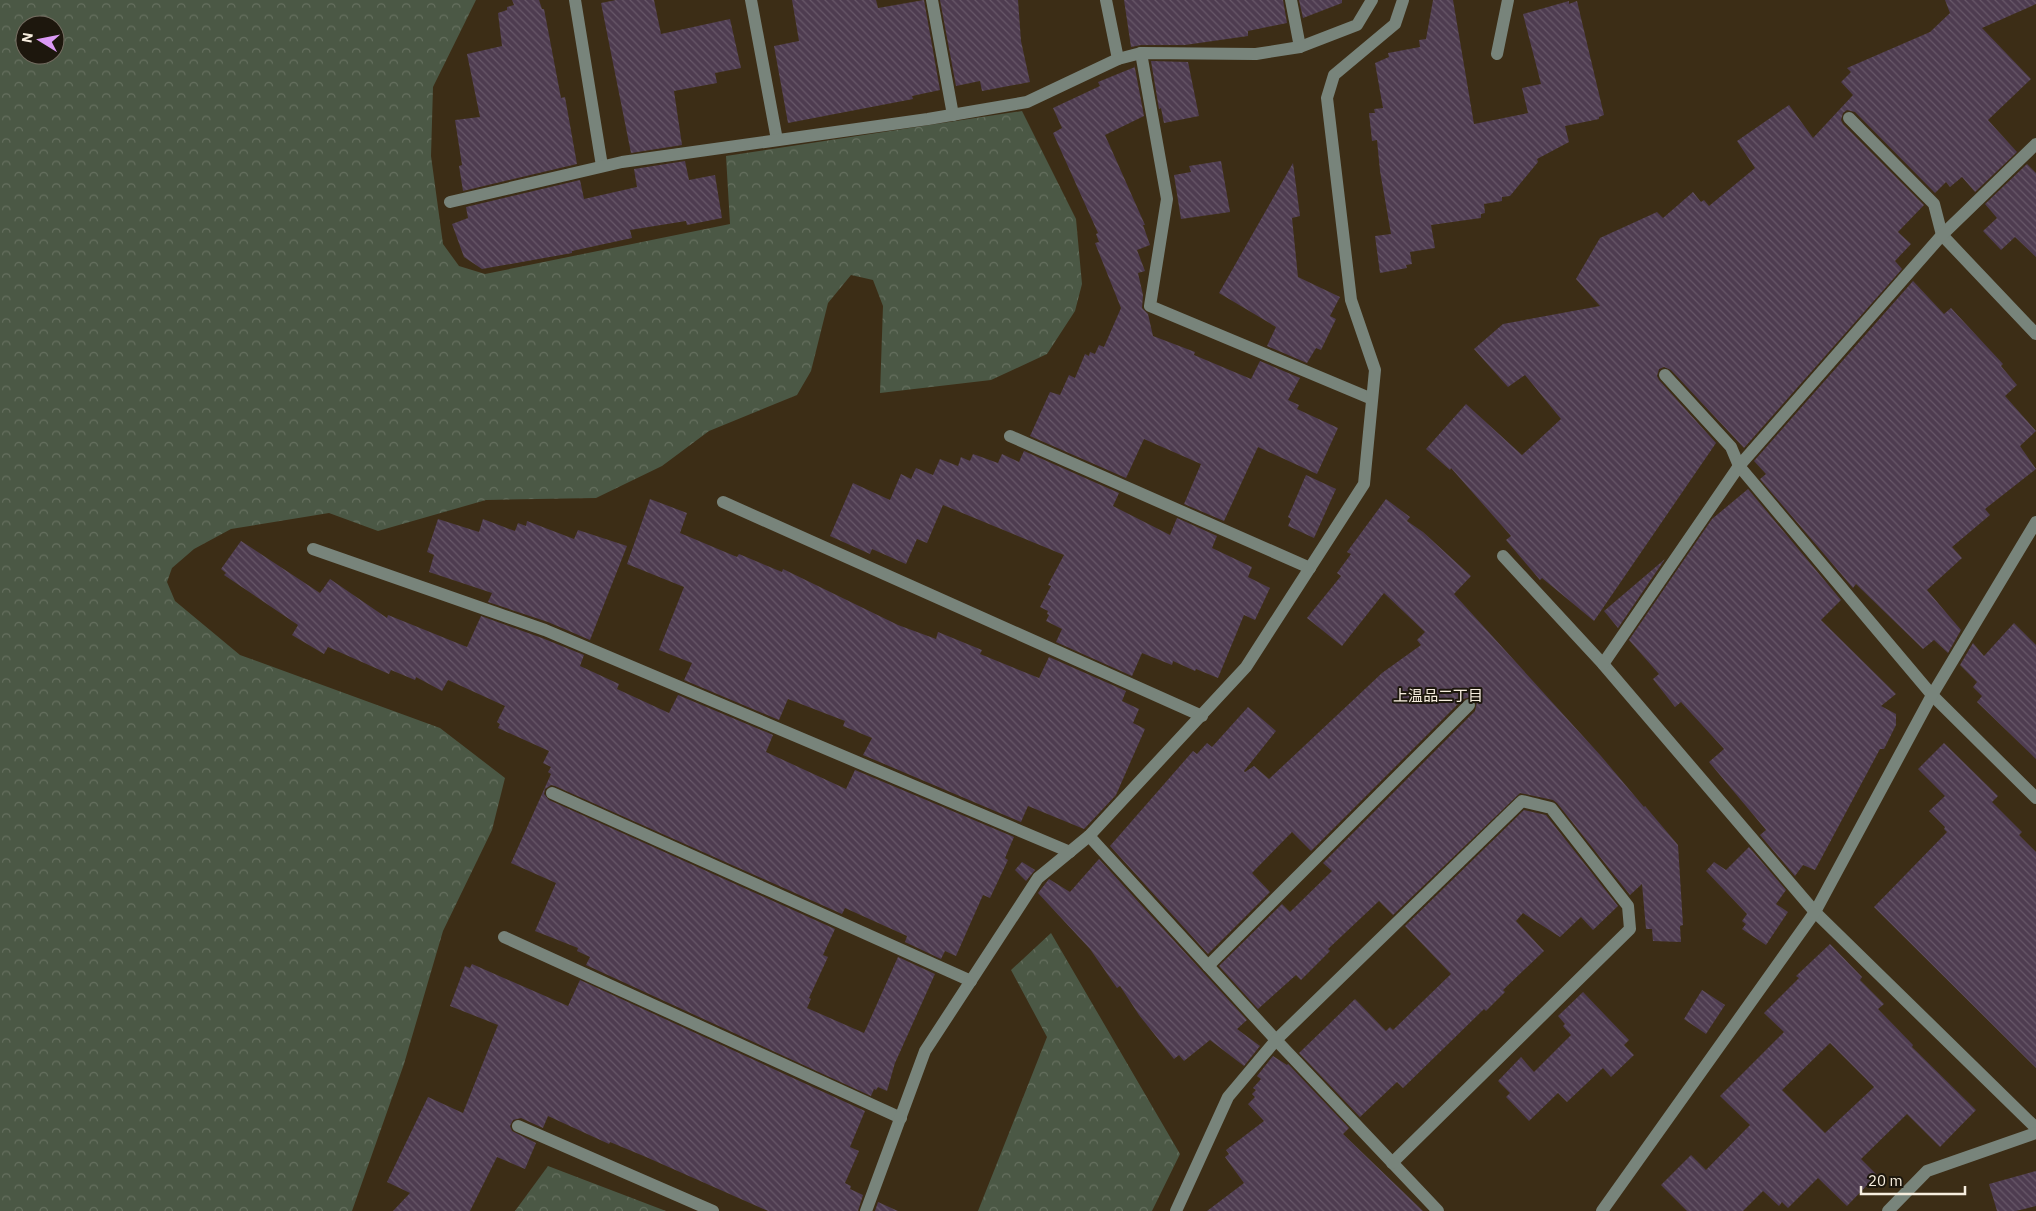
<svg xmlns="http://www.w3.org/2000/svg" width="2036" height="1211" viewBox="0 0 2036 1211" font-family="'IBM Plex Sans','Noto Sans JP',sans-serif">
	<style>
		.forest { fill: url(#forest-crowns); fill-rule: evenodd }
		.building { fill: url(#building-back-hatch); fill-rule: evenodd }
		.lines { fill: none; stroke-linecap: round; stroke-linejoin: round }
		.minor { stroke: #78847b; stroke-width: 12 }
		.labels { text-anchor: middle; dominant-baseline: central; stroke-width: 4; stroke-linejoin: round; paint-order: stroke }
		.neighbourhood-label { font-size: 15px; fill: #f7eedf; stroke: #1d170d }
	</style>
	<defs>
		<pattern id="forest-crowns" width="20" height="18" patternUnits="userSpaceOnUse" patternTransform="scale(1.25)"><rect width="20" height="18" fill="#4b5845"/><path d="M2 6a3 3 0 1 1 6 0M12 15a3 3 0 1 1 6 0" fill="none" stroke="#66705f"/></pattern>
		<pattern id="building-back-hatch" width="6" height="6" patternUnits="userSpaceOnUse" patternTransform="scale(1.25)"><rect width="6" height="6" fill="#4e3c50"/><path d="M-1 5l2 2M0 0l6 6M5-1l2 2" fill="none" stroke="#685869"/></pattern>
	</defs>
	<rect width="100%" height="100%" fill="#3c2d16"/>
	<g class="forest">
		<path d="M0,0h476l-43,87 -2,69 12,88 16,22 26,8 245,-50 -4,-68 296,-45 54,108 6,65 -7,27 -28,43 -56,26 -111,13 3,-87 -10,-26 -22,-5 -23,28 -17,68 -14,24 -88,36 -47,35 -66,32 -110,2 -108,31 -49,-18 -98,16 -37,20 -22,19 -5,14 8,19 65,54 200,73 65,50 -13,52 -49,101 -39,133 -52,147h-352zM25,25h30v30h-30z"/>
		<polygon points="1051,933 1180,1154 1152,1211 978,1211 1047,1037 1011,970"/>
		<polygon points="548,1166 666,1211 515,1211"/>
	</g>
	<g class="building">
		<polygon points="512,0 539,0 542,9 544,9 561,98 565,97 577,164 463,191 459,166 462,165 455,120 480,117 467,54 502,46 498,13 507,10 507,7 514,5"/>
		<polygon points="616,0 654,0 661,34 730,19 741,68 715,73 717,83 674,91 682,145 631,153 601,3"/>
		<polygon points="792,0 876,0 878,8 924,0 940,90 912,96 913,99 788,123 774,46 799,41"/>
		<polygon points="940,0 1018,0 1021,41 1030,82 982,91 980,81 956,86"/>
		<polygon points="1124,0 1283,0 1287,23 1248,31 1248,36 1185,45 1141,45 1131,47"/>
		<polygon points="1299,0 1342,0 1342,3 1303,18"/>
		<polygon points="1433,0 1453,0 1474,124 1528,113 1522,88 1541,84 1523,14 1569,1 1569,4 1577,1 1604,115 1599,117 1599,119 1565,126 1569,142 1537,159 1538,162 1510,196 1502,197 1502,201 1484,204 1485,213 1481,214 1481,218 1431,225 1435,248 1410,252 1412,264 1406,265 1407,268 1380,273 1375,236 1391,234 1380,171 1377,140 1372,141 1369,113 1375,113 1374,109 1383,108 1375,63 1389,57 1388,53 1420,47 1419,40 1426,39"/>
		<polygon points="1945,0 2036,0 2036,4 1982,28 2031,79 1988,120 2017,152 1975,192 1962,177 1950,187 1946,182 1935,193 1855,112 1847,110 1843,113 1841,120 1843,124 1924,205 1898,232 1911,244 1895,261 1902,269 1744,448 1671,370 1664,367 1659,369 1657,376 1659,380 1716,443 1594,621 1542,578 1540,580 1506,540 1511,536 1451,468 1450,470 1426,449 1466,404 1522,455 1561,419 1525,375 1508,387 1474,349 1503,324 1600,306 1576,279 1600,238 1657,212 1663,218 1693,192 1701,202 1704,200 1709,206 1755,168 1737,141 1789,105 1813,138 1853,95 1841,82 1851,72 1847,68 1930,32 1950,13"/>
		<polygon points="1151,61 1188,62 1199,116 1164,123 1161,108 1159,109"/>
		<polygon points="1134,63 1144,116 1105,135 1145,225 1143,225 1150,245 1137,250 1145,271 1138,273 1143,295 1142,308 1148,314 1153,336 1195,352 1194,355 1251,379 1260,361 1300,378 1288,400 1299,405 1297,409 1338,428 1317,474 1258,447 1224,521 1184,504 1201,464 1144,439 1126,478 1030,436 1050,392 1060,395 1069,375 1075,378 1085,354 1089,356 1090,352 1095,354 1099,345 1104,347 1121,308 1095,243 1099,242 1096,234 1098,233 1053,133 1062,128 1053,108 1100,86 1098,82 1135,67"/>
		<polygon points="685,161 689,180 715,175 722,218 687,225 686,221 630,230 632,238 572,251 572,253 482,269 464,257 452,224 468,218 466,207 580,180 584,199 637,187 634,169"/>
		<polygon points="1221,161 1230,212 1181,219 1174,175 1191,172 1189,166"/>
		<polygon points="1293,163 1300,216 1292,218 1298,277 1340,297 1330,316 1336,319 1321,350 1316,348 1307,363 1267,346 1276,327 1219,293"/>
		<polygon points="2027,164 2036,173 2036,257 2015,237 2001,250 1983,231 1997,218 1985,204"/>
		<polygon points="1913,281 1944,314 1951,308 2003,364 2001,366 2017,385 2005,396 2036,431 2020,446 2036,469 1985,509 1990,515 1952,547 1962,558 1927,590 1961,630 1948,653 1934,640 1923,649 1856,584 1853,588 1760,479 1766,474 1754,461"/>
		<polygon points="1024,451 1119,493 1113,506 1170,535 1177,518 1217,536 1212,548 1252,567 1248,577 1270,588 1255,620 1244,615 1218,678 1196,669 1195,671 1173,661 1172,665 1142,653 1132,676 1056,642 1062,629 1046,621 1049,615 1047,614 1048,611 1040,607 1051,586 1048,585 1064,555 943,505 927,543 917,539 906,564 872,549 870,554 830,536 853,483 890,500 901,474 911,479 916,468 933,475 940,459 958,466 961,457 970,461 973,454 998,463 1002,454 1019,462"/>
		<polygon points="1306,475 1336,489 1314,538 1288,526 1291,519 1288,517"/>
		<polygon points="1748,489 1841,600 1821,620 1896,694 1881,706 1896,714 1896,725 1884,749 1880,749 1815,870 1803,865 1795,876 1760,835 1766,830 1709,762 1724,749 1681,702 1675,707 1653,679 1659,674 1629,640 1712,519"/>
		<polygon points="650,499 687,513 680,533 737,557 739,554 782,572 783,569 898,625 936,639 938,632 982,650 980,654 1039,678 1049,657 1126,691 1122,701 1139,709 1133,723 1145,729 1116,795 1084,829 1028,806 1021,822 863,755 872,738 843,726 845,721 788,699 779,720 684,680 692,663 659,650 684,587 627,564"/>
		<polygon points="1386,499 1410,517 1407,521 1423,532 1471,576 1454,594 1601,756 1644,807 1645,806 1678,845 1683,925 1680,926 1681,942 1653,941 1652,929 1646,929 1642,884 1630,895 1557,803 1553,800 1520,793 1393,915 1379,901 1328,949 1330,951 1301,980 1296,975 1258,1009 1219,966 1282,904 1290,912 1332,871 1323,863 1475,711 1477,702 1471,697 1463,699 1311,851 1292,832 1252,873 1270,892 1208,954 1110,846 1193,751 1197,754 1207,743 1212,747 1248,707 1276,731 1244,771 1245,772 1254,766 1269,779 1382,673 1421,645 1417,640 1425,632 1384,593 1342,646 1307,618 1341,576 1337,573 1351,554 1347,552"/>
		<polygon points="438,519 479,532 483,519 515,531 518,523 526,526 527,521 574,539 578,530 627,546 590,640 548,622 488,602 492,593 429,572 434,555 427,552"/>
		<polygon points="241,541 320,593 330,579 387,618 388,615 467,647 481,616 542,638 584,655 580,666 619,684 617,689 669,713 678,695 773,735 766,752 846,789 855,770 1014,837 1005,858 1008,860 990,898 983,895 956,956 945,951 941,959 905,942 907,936 845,908 842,914 555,786 551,785 545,789 544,794 549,800 835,929 823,955 828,957 809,998 811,999 807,1008 864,1033 898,957 935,974 895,1063 887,1091 878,1087 876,1090 874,1089 871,1096 586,965 590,957 577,951 578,948 535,931 556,883 511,863 551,774 548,772 551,767 543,763 549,751 498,728 500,724 497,722 505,706 448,680 442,691 416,677 415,680 391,670 389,674 328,647 324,654 292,635 298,625 224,575 226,573 221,569"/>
		<polygon points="1665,559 1618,628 1604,611"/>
		<polygon points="2014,623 2036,645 2036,759 1977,702 1982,696 1973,687 1977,682 1960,665 1973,643 1984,656"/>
		<polygon points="1944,743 1998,796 1992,802 2022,832 2019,835 2036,852 2036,1068 1874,907 1947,832 1944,829 1945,827 1929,811 1945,796 1918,769"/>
		<polygon points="1524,810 1546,815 1618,906 1593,930 1581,917 1560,937 1523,913 1516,921 1544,951 1503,990 1505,992 1486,1011 1484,1009 1403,1088 1397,1082 1360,1117 1299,1053 1355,999 1386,1031 1390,1027 1393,1030 1451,974 1405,926"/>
		<polygon points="1749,847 1786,890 1776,904 1788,912 1766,945 1742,929 1746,924 1742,921 1747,914 1706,871 1714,862 1726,870"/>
		<polygon points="1099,859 1247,1020 1237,1029 1260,1046 1244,1066 1210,1040 1184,1061 1179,1055 1174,1059 1139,1015 1120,986 1117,988 1090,949 1038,893 1049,879 1070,892"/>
		<polygon points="1022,862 1035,870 1026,881 1015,870"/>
		<path d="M1830,944l32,33 -2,3 24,24 -6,5 35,36 -1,2 64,63 -36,37 -33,-33 -46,45 16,16 -30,31 -29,-28 -30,30 -6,-6 -3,4 -16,-15 -20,20h-56l-26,-26 30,-30 15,15 44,-45 -30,-29 64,-64 -20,-19 35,-35 -3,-2zM1830,1043l44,44 -49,46 -43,-43z"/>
		<polygon points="472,964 568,1006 580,980 865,1111 850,1147 859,1151 845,1183 851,1186 850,1189 863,1195 858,1211 768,1211 646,1157 610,1142 609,1144 548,1116 543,1128 521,1118 513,1120 510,1126 512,1131 536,1143 525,1169 497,1157 470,1211 393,1211 410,1193 387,1182 428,1097 463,1113 498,1025 450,1006 465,966 470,968"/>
		<polygon points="1702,990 1725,1005 1706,1034 1684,1019"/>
		<polygon points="1583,992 1629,1040 1624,1045 1634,1055 1611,1077 1603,1068 1567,1102 1558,1093 1529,1121 1506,1097 1510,1093 1498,1081 1521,1057 1534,1072 1571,1035 1563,1026 1565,1024 1558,1016"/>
		<polygon points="1273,1056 1287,1065 1288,1064 1349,1128 1343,1134 1423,1211 1207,1211 1244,1183 1225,1157 1229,1154 1226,1150 1264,1121 1248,1104 1255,1097 1252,1094 1256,1090 1253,1088 1261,1079 1257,1076"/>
		<polygon points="2036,1171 2036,1206 2016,1211 1997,1211 1989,1184"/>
		<polygon points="878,1202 898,1211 875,1211"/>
	</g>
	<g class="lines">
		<g class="minor">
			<polyline points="575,0 602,166"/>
			<polyline points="751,0 777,140"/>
			<polyline points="932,0 953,115"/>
			<polyline points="1106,0 1118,59"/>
			<polyline points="1291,0 1300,47"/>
			<polyline points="1141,53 1167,199 1150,306 1372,399"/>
			<polyline points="1497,54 1508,0"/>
			<polyline points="1849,118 1934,204 1942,235 2036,334"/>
			<polyline points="450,202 622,162 928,119 1027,102 1118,59 1141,53 1256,54 1300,47 1357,25 1372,0"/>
			<polyline points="1665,375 1731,447 1739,466 1932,695 2036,798"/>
			<polyline points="1010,436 1310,568"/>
			<polyline points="723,502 1202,716"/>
			<polyline points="313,549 545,630 1070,852"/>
			<polyline points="1503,556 1603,664 1815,912 2036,1128"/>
			<polyline points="1603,664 1739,466 1942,235 2036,144"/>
			<polyline points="552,793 971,981"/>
			<polyline points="1089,836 1276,1040 1438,1211"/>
			<polyline points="504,937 901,1118"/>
			<polyline points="1208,966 1469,705"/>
			<polyline points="518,1126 713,1211"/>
			<polyline points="866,1211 925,1051 1038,878 1089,836 1246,667 1364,484 1375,370 1351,300 1327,98 1334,75 1395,24 1403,0"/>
			<polyline points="1176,1211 1228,1097 1276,1040 1522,801 1551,808 1628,906 1630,929 1392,1163"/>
			<polyline points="1602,1211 1815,912 1932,695 2036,522"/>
			<polyline points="1888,1211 1927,1171 2036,1133"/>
		</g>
	</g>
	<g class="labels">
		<g class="neighbourhood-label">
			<text x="1438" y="695">上温品二丁目</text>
		</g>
	</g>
	<g transform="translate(40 40) rotate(280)"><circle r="24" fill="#1d170d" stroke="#746d61"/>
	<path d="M0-4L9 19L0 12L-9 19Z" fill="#db99f5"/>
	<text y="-8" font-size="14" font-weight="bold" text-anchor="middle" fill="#f7eedf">N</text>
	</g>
	<path d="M1861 1186v8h104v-8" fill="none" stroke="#f7eedf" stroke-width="2.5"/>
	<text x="1868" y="1186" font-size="15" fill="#f7eedf" stroke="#1d170d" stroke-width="4" paint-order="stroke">20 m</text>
</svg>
